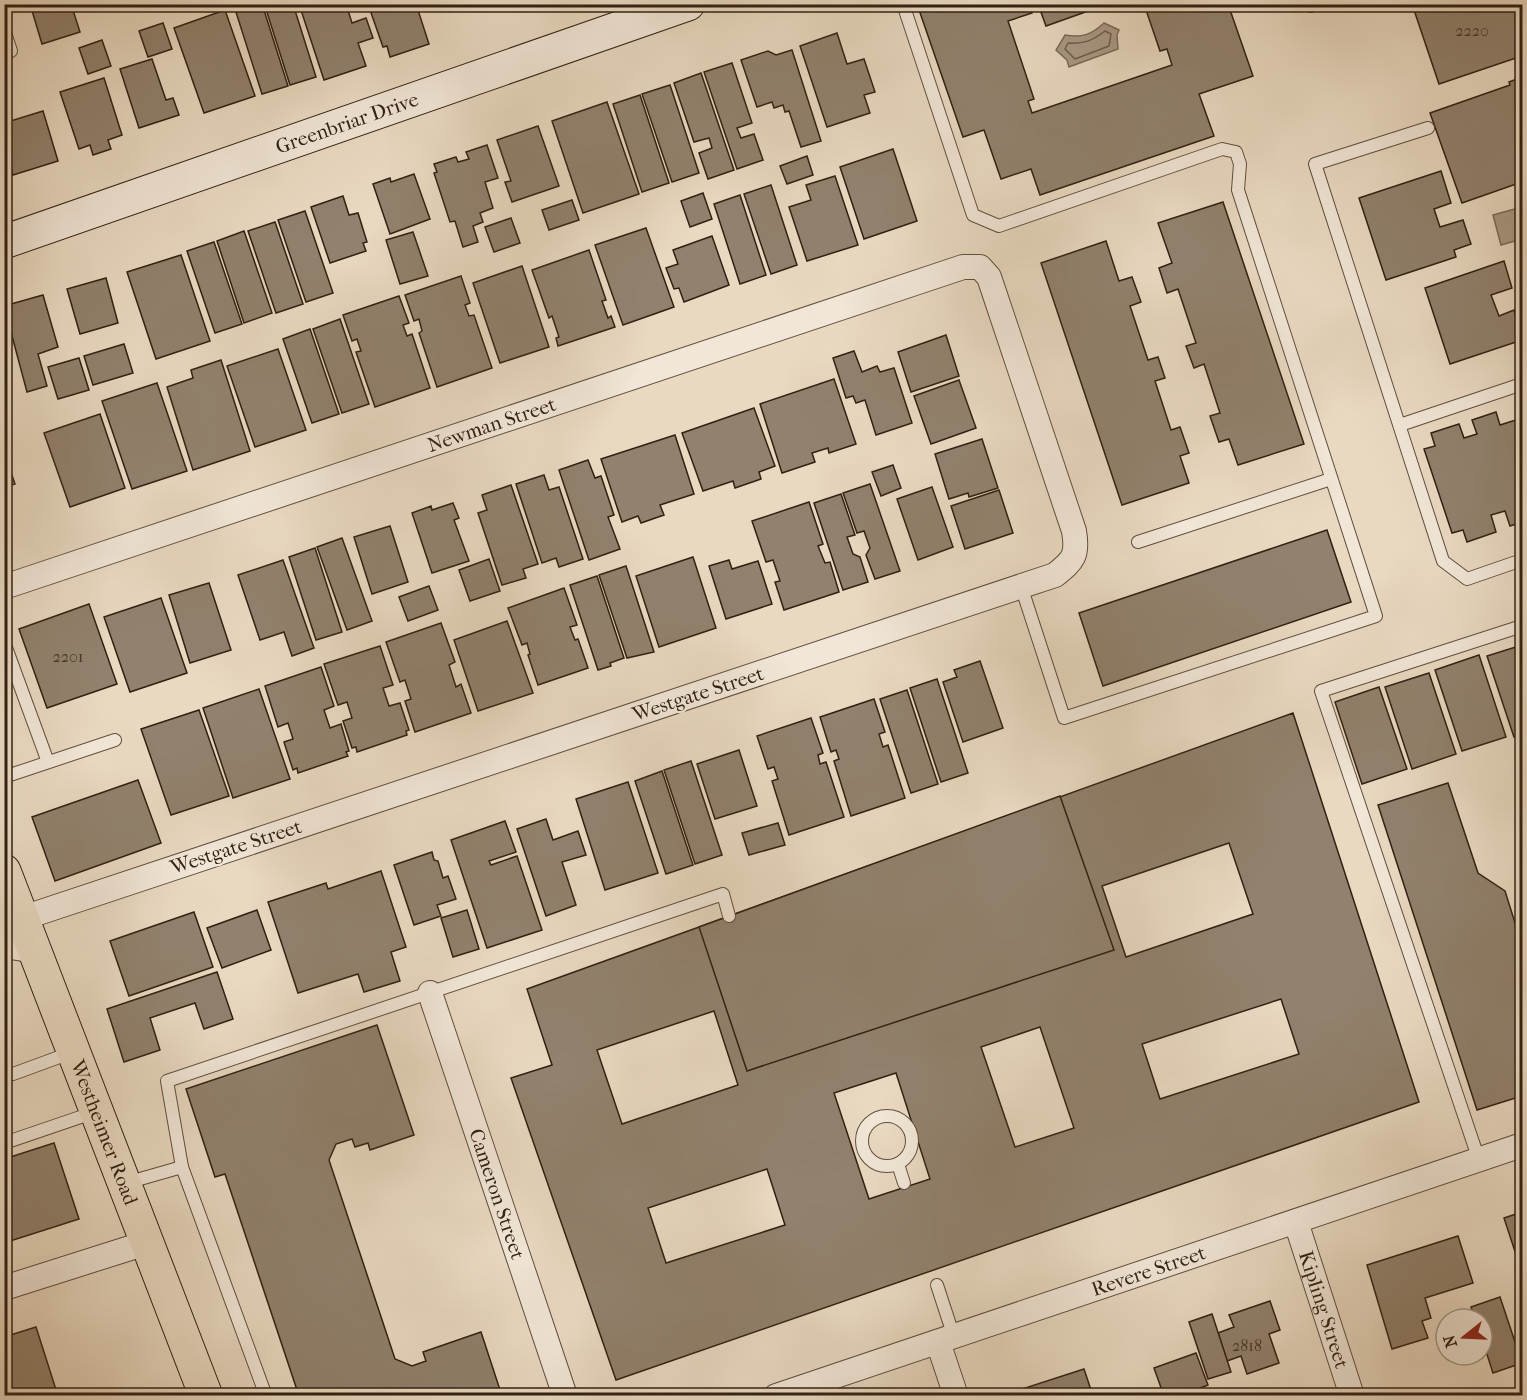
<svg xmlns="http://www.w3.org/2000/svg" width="1527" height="1400" viewBox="0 0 1527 1400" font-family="'IM FELL French Canon',serif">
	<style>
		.water { fill: #aa9a86; stroke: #7a6a58; stroke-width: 1.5 }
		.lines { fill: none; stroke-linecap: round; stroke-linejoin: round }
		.shore { stroke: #6e5e4c; stroke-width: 1.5 }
		.building { fill: #91816d; stroke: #312113; stroke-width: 1.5; fill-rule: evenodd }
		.lane-casing { stroke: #5f4f3e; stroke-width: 14 }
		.street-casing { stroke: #5f4f3e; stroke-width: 26 }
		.secondary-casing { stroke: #312113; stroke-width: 35 }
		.primary-casing { stroke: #312113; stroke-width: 35 }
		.lane { stroke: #f1e6d7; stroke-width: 12 }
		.street { stroke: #f1e6d7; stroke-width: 24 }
		.secondary { stroke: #f1e6d7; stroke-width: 33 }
		.primary { stroke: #e9d9c1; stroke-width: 33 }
		.labels { text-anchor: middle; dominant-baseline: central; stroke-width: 4.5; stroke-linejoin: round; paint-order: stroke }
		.number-label { font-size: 16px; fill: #49392a }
		.street-label { font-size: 20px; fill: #312113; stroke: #f1e6d7 }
	</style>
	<rect width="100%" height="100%" fill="#e9d9c1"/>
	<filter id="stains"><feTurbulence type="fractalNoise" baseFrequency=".00333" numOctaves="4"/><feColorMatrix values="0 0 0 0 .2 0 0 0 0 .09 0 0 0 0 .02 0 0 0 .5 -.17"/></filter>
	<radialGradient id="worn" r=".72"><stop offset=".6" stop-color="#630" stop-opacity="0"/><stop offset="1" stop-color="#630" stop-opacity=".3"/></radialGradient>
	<g class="water">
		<path d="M1104,23l15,7 -2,5 1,14 -49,18 -2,-7 -11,-10 9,-15c17,3 26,0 39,-12z"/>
		<polygon points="1522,207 1522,239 1501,245 1493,215"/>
	</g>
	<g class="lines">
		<path class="shore" d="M1105,31l6,3 -2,12 -34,13 -10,-10 3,-6c16,1 24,-2 37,-12z"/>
	</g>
	<g class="building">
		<polygon points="30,4 71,4 80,32 42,44"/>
		<polygon points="249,4 254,4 256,9 263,7 288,86 262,94 235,9"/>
		<polygon points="271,4 293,4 316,77 290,85 265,6"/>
		<polygon points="299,4 346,4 352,23 366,18 373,38 358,43 366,66 324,80"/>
		<polygon points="368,4 416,4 429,44 390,57 387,46 383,47"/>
		<polygon points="444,4 467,4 447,11"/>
		<polygon points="917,4 1029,4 1032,13 1008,21 1034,99 1028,101 1032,113 1172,65 1167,49 1160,51 1144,4 1228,4 1253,76 1199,94 1214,136 1040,195 1031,169 1001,179 984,130 963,137"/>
		<polygon points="1038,4 1108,4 1046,26"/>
		<polygon points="1412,4 1522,4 1522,56 1439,84"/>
		<polygon points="225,10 255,96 204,113 174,28"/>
		<polygon points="163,23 172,49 148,57 139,31"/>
		<polygon points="837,33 847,64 864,59 875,92 864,95 870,113 827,127 800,46"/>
		<polygon points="102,40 111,66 88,74 79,48"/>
		<polygon points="792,50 821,141 801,147 789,111 785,112 783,105 774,108 772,102 757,107 741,60 768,51 776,55"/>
		<polygon points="152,59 166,100 173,98 179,115 139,128 120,69"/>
		<polygon points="732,63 752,123 737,128 741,138 754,134 763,160 737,169 704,72"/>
		<polygon points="701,73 734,170 708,179 699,153 712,148 709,138 694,142 674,83"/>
		<polygon points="1522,77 1522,182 1462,203 1430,113 1510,85 1509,82"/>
		<polygon points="104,78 122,135 108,140 111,149 93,155 90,145 79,149 60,92"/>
		<polygon points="670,85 699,173 672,182 642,94"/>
		<polygon points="640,95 669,183 642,192 613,104"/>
		<polygon points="607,102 639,194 583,213 552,121"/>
		<polygon points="43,111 58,161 13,175 4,145 4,123"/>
		<polygon points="538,126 559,186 512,202 505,182 511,181 497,140"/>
		<polygon points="487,145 498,178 485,182 493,208 480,213 483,222 473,226 478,242 463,247 455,221 450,222 434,173 437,172 434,164 456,157 458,162 469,159 466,152"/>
		<polygon points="893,149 917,221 864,239 840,167"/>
		<polygon points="807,156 813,175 787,184 780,166"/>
		<polygon points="1441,171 1451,203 1434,209 1440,227 1463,220 1471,244 1454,250 1456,257 1386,280 1359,198"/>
		<polygon points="414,174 430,219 390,234 373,184 390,178 391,182"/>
		<polygon points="835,176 858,245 807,261 789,207 811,200 806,185"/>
		<polygon points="771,185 797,265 771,274 744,194"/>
		<polygon points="703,193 712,219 690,227 681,201"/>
		<polygon points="740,195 766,275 740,284 714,204"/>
		<polygon points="343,196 349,215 358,213 367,242 363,243 366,251 330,263 311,207"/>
		<polygon points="572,200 579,220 549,230 542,210"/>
		<polygon points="1223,202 1304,444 1238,465 1229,439 1219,442 1210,416 1220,413 1204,364 1194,368 1186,346 1196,343 1178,289 1167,293 1159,268 1172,263 1158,223"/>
		<polygon points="305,211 333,293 306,302 278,220"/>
		<polygon points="511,218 520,243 494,252 485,227"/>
		<polygon points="275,222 303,304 276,313 248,231"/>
		<polygon points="646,228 674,307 623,325 595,245"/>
		<polygon points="244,231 272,313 244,323 217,241"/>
		<polygon points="413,232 428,276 400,284 386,240"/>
		<polygon points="712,236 729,285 684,302 679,288 674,289 666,268 678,264 673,250"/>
		<polygon points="1106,241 1119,281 1132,277 1141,302 1130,306 1148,360 1158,357 1165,378 1155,381 1171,430 1180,427 1189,453 1180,456 1189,483 1122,505 1041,263"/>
		<polygon points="214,242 242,324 215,333 187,251"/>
		<polygon points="589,250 606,300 602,301 608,318 611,316 615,327 558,346 556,338 559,337 552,316 549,318 532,270"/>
		<polygon points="181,255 210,341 156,359 127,272"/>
		<polygon points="1504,261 1512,288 1491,295 1499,316 1514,310 1522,340 1450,364 1425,288"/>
		<polygon points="522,266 549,347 500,363 473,283"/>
		<polygon points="461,276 470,303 465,305 469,316 474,315 492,368 437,387 419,333 422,331 419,319 414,321 405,295"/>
		<polygon points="106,278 118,323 80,334 67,289"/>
		<polygon points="43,295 58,347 38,354 47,386 27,392 4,306"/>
		<polygon points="399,296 409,323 403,325 407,336 412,334 430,388 375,407 356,352 361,351 357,339 352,341 343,315"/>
		<polygon points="340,319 369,404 342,413 313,329"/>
		<polygon points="310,329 339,414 312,423 283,339"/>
		<polygon points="946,335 959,376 911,392 898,352"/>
		<polygon points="124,344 133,373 93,385 84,356"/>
		<polygon points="278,349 306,430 255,447 227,366"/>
		<polygon points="854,351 862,372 877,366 880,372 894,368 912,423 876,435 865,400 856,403 853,396 846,398 833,358"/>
		<polygon points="79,358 89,390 58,399 48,367"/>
		<polygon points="221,360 250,451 193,470 167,387 193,378 191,370"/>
		<polygon points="834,379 856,444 829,453 828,448 812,453 815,462 782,473 760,404"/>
		<polygon points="959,380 976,428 931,444 914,396"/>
		<polygon points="157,383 187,471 132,489 102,401"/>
		<polygon points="754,408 775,466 759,472 761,479 735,488 733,481 703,491 682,433"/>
		<polygon points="1496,412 1500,425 1522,418 1522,522 1510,526 1505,511 1491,515 1496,532 1467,542 1463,530 1452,533 1424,449 1435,446 1431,433 1459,424 1464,438 1477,434 1472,420"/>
		<polygon points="100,414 125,488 70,507 44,433"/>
		<polygon points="675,435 694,494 660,505 664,515 641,523 638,516 622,522 601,459"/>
		<polygon points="982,439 998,488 969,497 968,493 949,499 935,454"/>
		<polygon points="4,452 15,484 4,487"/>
		<polygon points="588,460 595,478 601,476 614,515 608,517 620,549 589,560 559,470"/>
		<polygon points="893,465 901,488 881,496 872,472"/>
		<polygon points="544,475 549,490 559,487 583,559 559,567 556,558 542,563 516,484"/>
		<polygon points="870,484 900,571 875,579 866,555 870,548 864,531 857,533 843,493"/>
		<polygon points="511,485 538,564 523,569 526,578 502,585 478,513 487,510 482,495"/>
		<polygon points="932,487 953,547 918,560 897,499"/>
		<polygon points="999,490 1013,533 965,549 951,506"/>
		<polygon points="841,494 855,535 847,537 853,554 860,557 868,582 843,590 814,503"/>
		<polygon points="809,502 823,544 818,546 825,563 830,562 839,592 784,610 775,582 780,581 773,560 766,562 752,521"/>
		<polygon points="453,503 459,518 454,520 469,561 432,573 412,513 431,506 432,510"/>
		<polygon points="390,526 408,582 372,594 354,537"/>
		<polygon points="1327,530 1351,602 1103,686 1079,613"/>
		<polygon points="342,538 372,621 347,630 317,547"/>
		<polygon points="315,548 342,632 316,640 289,557"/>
		<polygon points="693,557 716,628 659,647 636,576"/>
		<polygon points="489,559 500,591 470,601 459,570"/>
		<polygon points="283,560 314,648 292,656 284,632 260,640 238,575"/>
		<polygon points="729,560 732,569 758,561 772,604 726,619 709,566"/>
		<polygon points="626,566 654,652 627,658 599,575"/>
		<polygon points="597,576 624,658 610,663 611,666 598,670 570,585"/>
		<polygon points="209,583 231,650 190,663 169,595"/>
		<polygon points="429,586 438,610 408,621 399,597"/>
		<polygon points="564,588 577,625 570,627 575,640 578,639 588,668 538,685 528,655 530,654 527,643 522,645 508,608"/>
		<polygon points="161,598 187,673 130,692 104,617"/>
		<polygon points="89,604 117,684 47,708 19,629"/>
		<polygon points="507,621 533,693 478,711 454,640"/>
		<polygon points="441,623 455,662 449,665 456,687 461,684 471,713 415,732 405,701 411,699 405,680 400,682 386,642"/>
		<polygon points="1522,645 1522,735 1514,737 1487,656"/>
		<polygon points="380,646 393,685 383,688 389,706 400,703 409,730 406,731 407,735 357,752 356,747 352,748 343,721 352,718 347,702 338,705 324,664"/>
		<polygon points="1479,655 1506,737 1462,751 1435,670"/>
		<polygon points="980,661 1003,728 963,742 943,682 957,677 954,670"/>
		<polygon points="321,667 334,706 324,710 330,728 341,724 349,751 346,752 348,756 298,773 297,768 293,770 284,742 293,739 288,723 278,727 265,686"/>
		<polygon points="1429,673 1456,754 1412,769 1385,687"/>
		<polygon points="937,679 968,773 941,782 910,688"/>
		<polygon points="1379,687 1407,769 1362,784 1335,702"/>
		<polygon points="259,689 290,779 233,798 203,708"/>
		<polygon points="907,690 938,784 911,793 880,699"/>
		<polygon points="874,699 885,732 879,734 883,747 888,745 905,798 851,816 834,761 839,759 836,750 831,752 820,717"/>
		<polygon points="199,710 229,796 171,815 141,729"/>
		<path d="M1293,713l126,389 -803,278 -105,-302 41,-13 -25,-76zM1229,843l24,71 -127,43 -24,-71zM1281,999l18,55 -139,45 -18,-55zM714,1011l24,74 -116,39 -25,-74zM1040,1027l34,101 -59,19 -34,-100zM896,1073l34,106 -61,20 -35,-106zM767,1169l18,56 -119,38 -18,-55z"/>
		<polygon points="811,718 823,753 818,755 820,764 826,762 844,817 789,835 772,781 778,779 774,767 768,769 757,736"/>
		<polygon points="739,750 757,806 715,819 697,764"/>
		<polygon points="691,761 722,855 695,864 664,770"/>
		<polygon points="662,771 693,865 666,874 635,781"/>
		<polygon points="138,780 161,843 55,881 32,817"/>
		<polygon points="628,782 658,873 605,890 576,799"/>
		<polygon points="1448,783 1478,873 1505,891 1522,945 1522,1096 1477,1110 1378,805"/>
		<polygon points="1060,796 1114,950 747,1071 699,927"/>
		<polygon points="546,819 553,840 578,831 586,855 562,862 576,905 546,916 517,829"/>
		<polygon points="505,821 516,852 489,861 491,865 517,856 542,930 487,948 451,840"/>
		<polygon points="778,823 785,845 749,855 742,833"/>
		<polygon points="432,852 434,860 438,861 443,878 448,876 456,899 437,905 441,916 414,925 394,865"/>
		<polygon points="381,871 406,947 391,952 400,981 364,992 358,974 298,993 268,902 326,883 328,889"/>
		<polygon points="257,910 271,950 222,968 207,928"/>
		<polygon points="467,910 479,949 453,957 441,918"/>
		<polygon points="194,912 213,967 129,996 110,941"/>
		<polygon points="217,972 233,1019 204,1029 195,1003 150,1018 160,1050 124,1062 107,1009"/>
		<polygon points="377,1025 414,1135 370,1150 368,1143 355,1147 352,1139 336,1144 329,1160 395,1359 412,1366 426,1361 423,1352 481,1332 502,1396 299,1396 225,1174 215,1177 186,1089"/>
		<polygon points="54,1143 79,1219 4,1243 4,1159"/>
		<polygon points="1522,1212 1522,1273 1504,1218"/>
		<polygon points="1458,1236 1473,1283 1425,1298 1431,1318 1422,1321 1428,1338 1392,1349 1367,1265"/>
		<polygon points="1500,1297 1522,1363 1493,1373 1482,1339 1482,1319 1475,1319 1471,1307"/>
		<polygon points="1270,1301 1280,1330 1269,1334 1279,1363 1247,1374 1241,1356 1227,1361 1218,1333 1234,1327 1229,1315"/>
		<polygon points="1212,1314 1231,1372 1208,1379 1189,1322"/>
		<polygon points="36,1327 58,1396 4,1396 4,1337"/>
		<polygon points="1196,1353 1208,1385 1180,1396 1164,1396 1154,1368"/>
		<polygon points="1084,1369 1093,1396 1008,1396 1007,1394"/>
	</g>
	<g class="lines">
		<g class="lane-casing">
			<g id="lane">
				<polyline points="903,4 973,215 999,226 1222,149 1236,152 1240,164 1238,190 1376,616 1064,718 1021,586"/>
				<polyline points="1311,6 1316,4"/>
				<polyline points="4,30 11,51"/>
				<polyline points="1428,128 1315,164 1443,561 1467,579 1522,560"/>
				<polyline points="1400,425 1522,384"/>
				<polyline points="1138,542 1331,479"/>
				<polyline points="4,642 48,762"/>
				<polyline points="4,777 115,740"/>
				<polyline points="4,1072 13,1074 73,1052"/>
				<circle cx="887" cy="1141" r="25"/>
				<polyline points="10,1141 95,1112"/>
				<polyline points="1479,1160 1321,691 1522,626"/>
				<polyline points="898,1164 904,1183"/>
				<polyline points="126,1183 182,1167"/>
				<polyline points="937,1285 954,1337"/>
				<polyline points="266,1396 182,1167 167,1081 723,894 729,916"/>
			</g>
		</g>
		<g class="street-casing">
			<g id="street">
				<path id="s1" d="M4,587l959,-320h17l9,10 85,254c4,24 0,29 -19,44l-1032,343"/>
				<polyline points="4,946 36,951"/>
				<path id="s2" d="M430,993l135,403"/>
				<path id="s3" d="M1296,1222l56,174"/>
				<polyline points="4,1288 146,1243"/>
				<polyline points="938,1342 956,1396"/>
				<path id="s4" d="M776,1396l746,-251"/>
			</g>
		</g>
		<g class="secondary-casing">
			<g id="secondary">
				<path id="s5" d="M4,242l684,-238"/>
			</g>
		</g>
		<g class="primary-casing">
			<g id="primary">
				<path id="s6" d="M4,871l202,525"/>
			</g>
		</g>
		<use href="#lane" class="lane"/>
		<use href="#street" class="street"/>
		<use href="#secondary" class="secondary"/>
		<use href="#primary" class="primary"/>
	</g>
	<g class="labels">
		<g class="number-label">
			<text x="1472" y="30">2220</text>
			<text x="68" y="656">2201</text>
			<text x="1247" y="1345">2818</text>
		</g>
		<g class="street-label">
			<text stroke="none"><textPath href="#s5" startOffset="363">Greenbriar Drive</textPath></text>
			<text stroke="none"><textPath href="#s1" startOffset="514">Newman Street</textPath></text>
			<text transform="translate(698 694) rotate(-18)">Westgate Street</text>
			<text transform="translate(236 847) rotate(-18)">Westgate Street</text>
			<text stroke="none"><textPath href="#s6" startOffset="280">Westheimer Road</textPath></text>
			<text stroke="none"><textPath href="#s2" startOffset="212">Cameron Street</textPath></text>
			<text stroke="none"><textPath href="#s4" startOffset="393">Revere Street</textPath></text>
			<text stroke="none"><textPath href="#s3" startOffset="92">Kipling Street</textPath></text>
		</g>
	</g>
	<rect width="1527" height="1400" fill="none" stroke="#e9d9c1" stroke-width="24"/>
	<rect x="6" y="6" width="1515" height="1388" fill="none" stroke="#312113" stroke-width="3"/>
	<rect x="12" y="12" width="1503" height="1376" fill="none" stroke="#312113" stroke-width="1.5"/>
	<g transform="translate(1464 1337) rotate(252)"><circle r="28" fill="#f1e6d7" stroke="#a49789" stroke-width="1.5"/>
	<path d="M0-4.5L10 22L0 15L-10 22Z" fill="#8f2418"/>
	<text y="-9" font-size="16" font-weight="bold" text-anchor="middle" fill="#312113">N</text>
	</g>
	<rect width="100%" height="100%" filter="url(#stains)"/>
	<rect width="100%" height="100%" fill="url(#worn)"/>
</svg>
